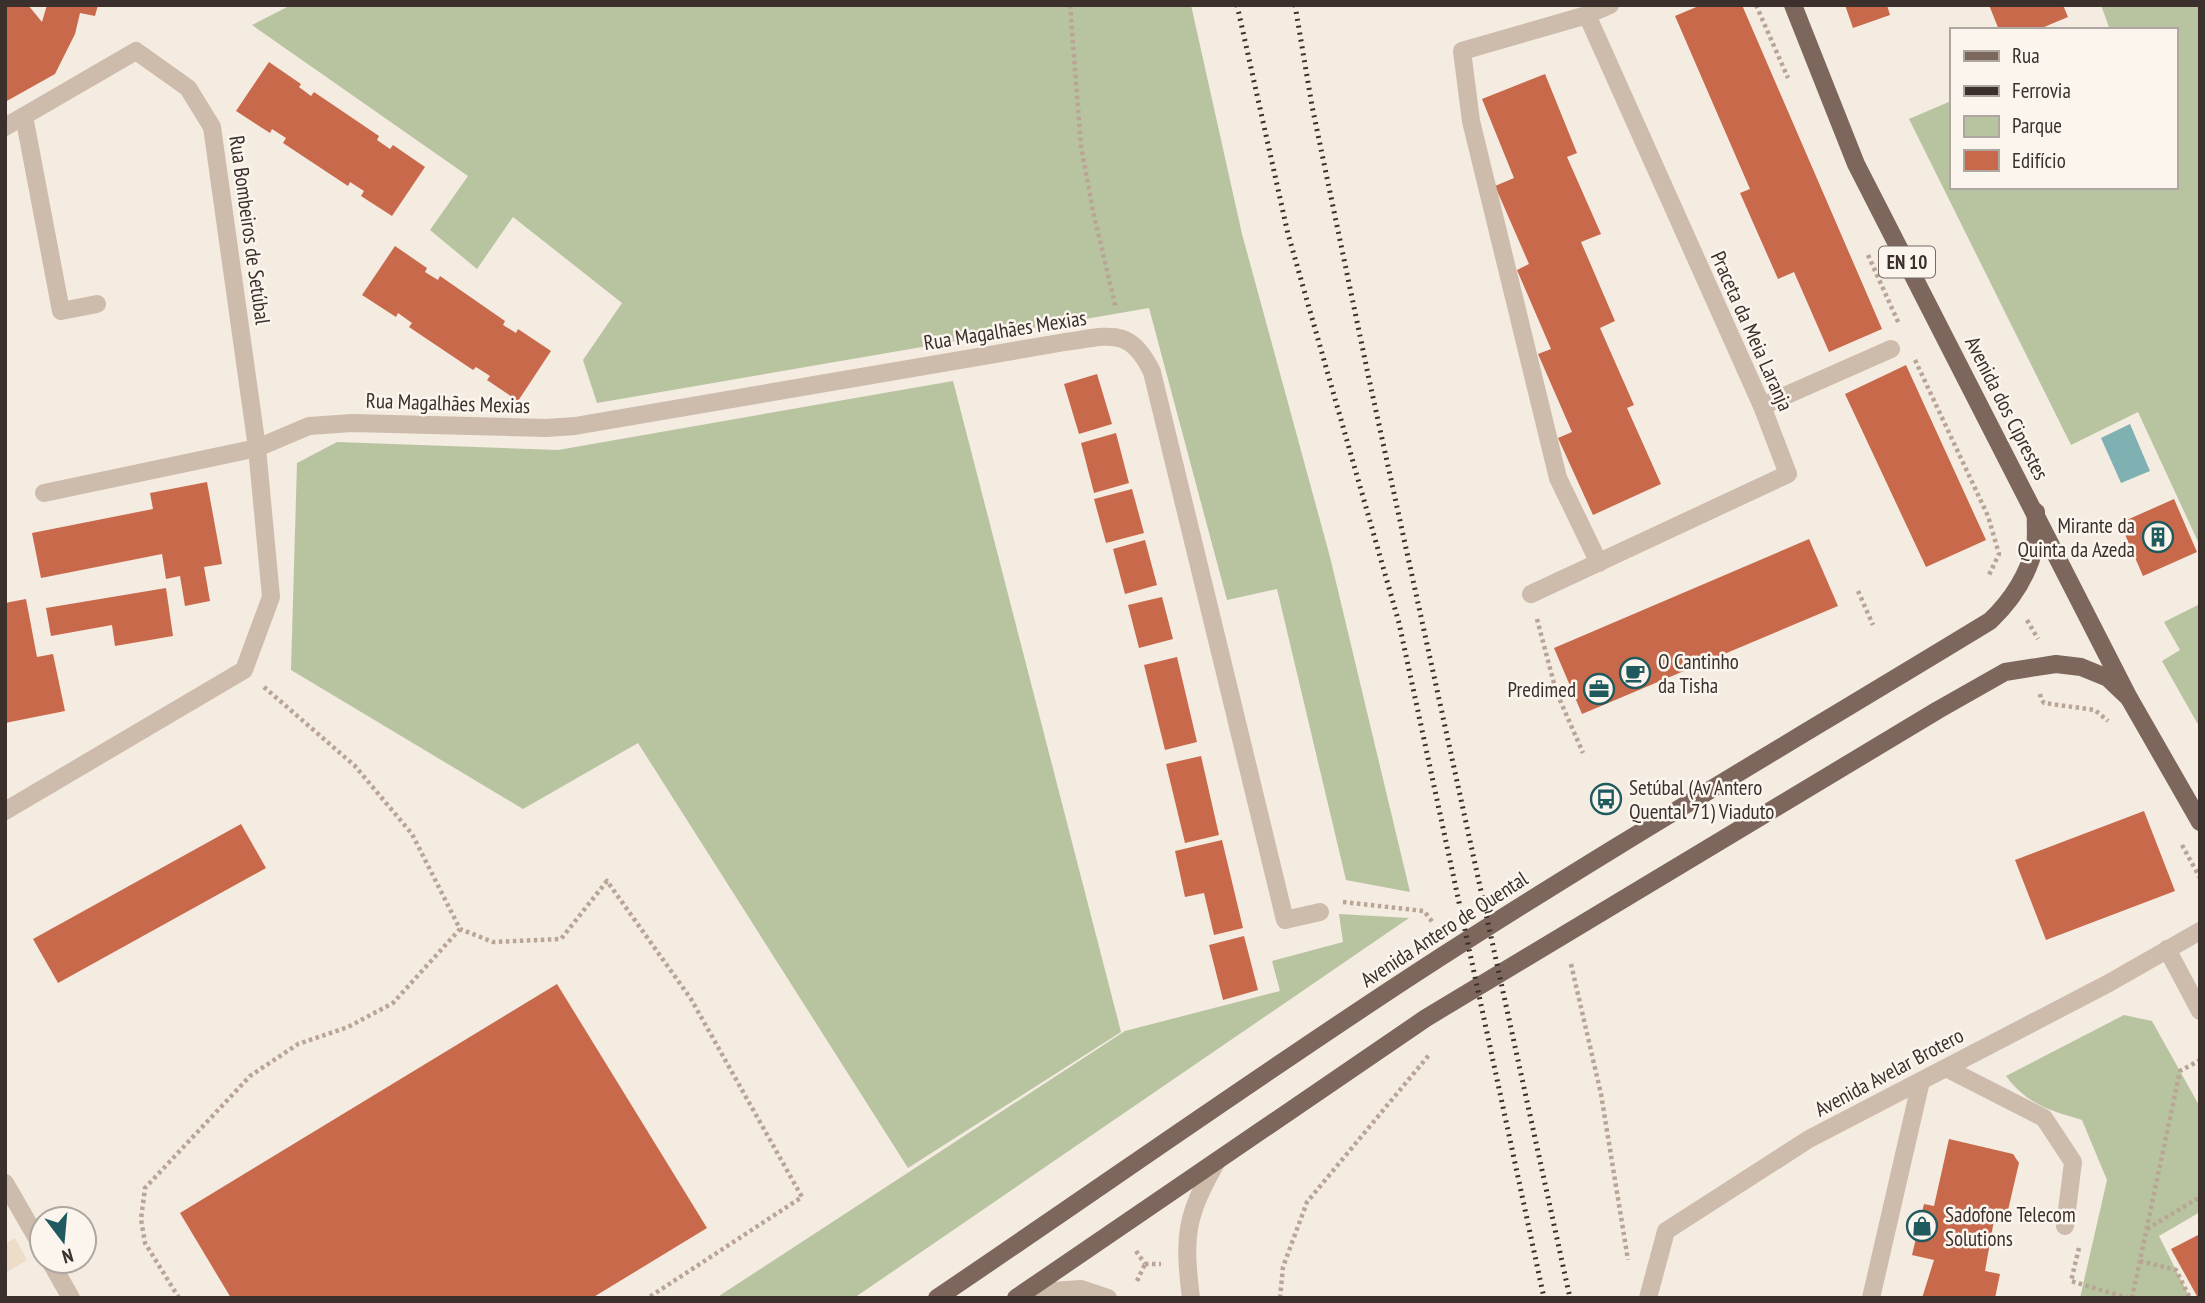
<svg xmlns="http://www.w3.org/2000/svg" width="2205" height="1303" viewBox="0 0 2205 1303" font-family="'PT Sans Narrow',sans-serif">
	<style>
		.green { fill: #b8c4a0 }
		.plaza { fill: #ecdcc8 }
		.water { fill: #7fb0b2 }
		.building { fill: #c8694b }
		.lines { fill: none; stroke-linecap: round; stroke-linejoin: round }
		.path { stroke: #b9a596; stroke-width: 4.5; stroke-dasharray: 3.5 3.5; stroke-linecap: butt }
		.minor { stroke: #cdbbac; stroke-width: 18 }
		.major { stroke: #7d675c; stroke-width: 18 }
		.rail { stroke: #3b302b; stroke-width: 5; stroke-dasharray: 2 5; stroke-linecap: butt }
		.labels { text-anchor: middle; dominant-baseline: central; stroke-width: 5; stroke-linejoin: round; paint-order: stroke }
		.shield { fill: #fbf5ee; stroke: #756b66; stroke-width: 2 }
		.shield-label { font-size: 19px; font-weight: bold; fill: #3b302b }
		.street-label { font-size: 21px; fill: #3b302b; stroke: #fbf5ee }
		.poi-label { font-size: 21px; fill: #3b302b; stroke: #fbf5ee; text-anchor: start }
	</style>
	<rect width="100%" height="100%" fill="#f4ebe1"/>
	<g class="green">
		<polygon points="291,5 1191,5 1242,234 1330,557 1410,892 1346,880 1277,589 1227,600 1149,308 597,403 583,360 622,303 513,217 477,269 430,230 468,176 252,25"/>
		<polygon points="2101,5 2200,5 2200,546 2138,412 2071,445 1909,119 1951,101 1951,187 2175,187 2175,30 2110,30"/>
		<polygon points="953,381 1121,1032 908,1168 638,743 523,809 291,670 297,463 337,442 558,450"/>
		<polygon points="2200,604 2200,728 2162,661 2180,650 2164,622"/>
		<polygon points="1339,914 1409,918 854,1298 716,1298 1125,1031 1280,991 1272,961 1343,942"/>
		<path d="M2124,1015l28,6 48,86v105l-41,24 31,62h-110l27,-118 -25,-60c-32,-9 -55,-16 -76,-44z"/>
	</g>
	<polygon class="plaza" points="15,1238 27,1260 5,1273 5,1244"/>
	<polygon class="water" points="2130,424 2150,471 2121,483 2101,438"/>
	<g class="building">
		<polygon points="5,5 28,5 42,22 47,5 98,5 95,16 80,13 75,34 55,74 5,102"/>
		<polygon points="1701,5 1742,5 1882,329 1829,352 1794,272 1778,279 1740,193 1750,189 1675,16"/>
		<polygon points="1845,5 1887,5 1890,15 1853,28"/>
		<polygon points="1989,5 2063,5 2068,17 2037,30 1999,30"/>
		<polygon points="269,62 301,84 299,87 311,96 314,92 379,136 377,140 390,149 393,145 425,167 392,216 361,196 364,191 350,182 348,186 283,143 286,138 272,129 270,133 236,111"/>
		<polygon points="1545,74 1577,153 1567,157 1601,234 1581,242 1615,321 1600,328 1634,405 1627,408 1661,484 1593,515 1558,438 1572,432 1538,354 1551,349 1517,270 1529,264 1495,186 1514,178 1482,99"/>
		<polygon points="395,246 427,268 425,272 438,280 440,276 505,321 503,325 516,333 518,329 551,351 518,401 487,380 490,376 476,367 473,370 409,327 412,323 398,313 396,317 362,295"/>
		<polygon points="1906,365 1986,540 1926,567 1845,394"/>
		<polygon points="1097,374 1112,424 1079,434 1064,384"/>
		<polygon points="1116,433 1129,483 1094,493 1081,443"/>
		<polygon points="207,482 222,564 204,567 210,601 185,606 180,576 166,579 162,554 41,578 32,533 153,509 150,493"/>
		<polygon points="1132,489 1144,533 1106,543 1094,499"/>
		<polygon points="2174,499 2197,552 2143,576 2120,523"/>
		<polygon points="1809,539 1838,606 1582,714 1554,648"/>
		<polygon points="1145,540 1157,585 1125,594 1113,549"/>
		<polygon points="166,588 173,636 115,646 112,625 51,636 46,608"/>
		<polygon points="1162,597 1173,639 1139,648 1128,605"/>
		<polygon points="26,599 37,657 53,654 65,711 5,723 5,603"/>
		<polygon points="1177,657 1197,742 1165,750 1144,665"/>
		<polygon points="1201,756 1219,835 1185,843 1166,764"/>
		<polygon points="2144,811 2175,891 2046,940 2015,860"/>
		<polygon points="241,824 266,868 58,983 33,939"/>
		<polygon points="1222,840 1243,928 1214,935 1204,893 1185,897 1175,851"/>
		<polygon points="1244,936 1258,990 1223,1000 1209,945"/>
		<polygon points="557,984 707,1228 592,1298 231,1298 180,1213"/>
		<polygon points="1949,1139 2013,1154 2019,1163 2005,1223 1994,1220 1985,1271 2000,1274 1995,1298 1922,1298 1934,1260 1912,1255 1924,1204 1934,1206"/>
		<polygon points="2200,1234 2200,1298 2198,1298 2171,1249"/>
	</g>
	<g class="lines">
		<g class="path">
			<polyline points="1070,5 1081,146 1093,211 1116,309"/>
			<polyline points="1756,5 1788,78"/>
			<polyline points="1868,255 1899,324"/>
			<polyline points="1915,360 1988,516 1999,554 1988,577"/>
			<polyline points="1858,591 1873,625"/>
			<polyline points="1537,619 1556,691 1583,753"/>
			<polyline points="2027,620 2038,639"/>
			<polyline points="264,687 355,766 412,834 460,929 493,942 561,939 607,881 691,999 802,1197 648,1298"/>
			<polyline points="2040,694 2041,699 2044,703 2095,710 2108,721"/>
			<polyline points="2182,845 2200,878"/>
			<polyline points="1343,902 1424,911 1434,924"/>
			<polyline points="1571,964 1601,1094 1628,1260"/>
			<polyline points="2147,1229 2200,1197"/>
			<polyline points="2079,1248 2071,1281 2128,1298"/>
			<polyline points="1136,1251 1145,1264"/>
			<polyline points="2140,1261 2176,1270 2190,1298"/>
			<polyline points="1145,1264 1161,1264"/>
			<polyline points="1137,1281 1145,1264"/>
			<polyline points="179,1298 145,1243 141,1219 145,1188 250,1076 298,1044 348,1027 393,1003 460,929"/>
			<polyline points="1280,1298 1283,1267 1307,1202 1429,1055"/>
			<polyline points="2132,1298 2180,1071 2200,1060"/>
		</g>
		<g class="minor">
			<polyline points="24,116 61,311 97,304"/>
			<polyline points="5,127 136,51 188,88 212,127 257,448 271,597 244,670 5,811"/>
			<polyline points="1762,406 1891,349"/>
			<path d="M44,493l213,-45 52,-22 43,-3 194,5 29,-2 490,-84c44,-6 65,-16 87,30l133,548 35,-8"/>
			<polyline points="1599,563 1558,478 1471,121 1462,51 1587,15 1610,5"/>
			<polyline points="1531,594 1788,474 1762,406 1587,15"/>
			<polyline points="2167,949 2200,1011"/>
			<polyline points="1946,1068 2044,1118 2073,1162 2065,1226"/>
			<polyline points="5,1183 42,1247"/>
			<polyline points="50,1261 71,1298"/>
			<polyline points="1024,1293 1081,1289 1108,1298"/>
			<path d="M1191,1298c-8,-64 -5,-82 26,-137"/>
			<polyline points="1648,1298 1666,1231 1809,1139 2109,983 2200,931"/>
			<polyline points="1871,1298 1921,1081"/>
		</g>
		<g class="major">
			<polyline points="1793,5 1856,164 2129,698 2200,822"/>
			<path d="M937,1298c160,-108 318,-220 479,-325 188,-122 382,-235 574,-352 21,-20 38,-46 45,-75 2,-11 0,-23 1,-34"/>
			<polyline points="1016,1298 1426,1018 1938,710 2005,672 2056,664 2081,667 2108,678 2129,698"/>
		</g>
		<g class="rail">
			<polyline points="1237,5 1288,234 1399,623 1544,1298"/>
			<polyline points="1295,5 1312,106 1369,379 1570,1298"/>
		</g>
	</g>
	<defs>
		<g id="building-ring" transform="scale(1.575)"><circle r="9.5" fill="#fbf5ee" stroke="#1f5a5e" stroke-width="1.5"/><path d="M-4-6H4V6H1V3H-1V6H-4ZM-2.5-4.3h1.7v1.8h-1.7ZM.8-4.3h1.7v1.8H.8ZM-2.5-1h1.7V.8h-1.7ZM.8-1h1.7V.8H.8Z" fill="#1f5a5e"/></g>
		<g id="cafe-ring" transform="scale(1.575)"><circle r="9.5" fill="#fbf5ee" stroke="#1f5a5e" stroke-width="1.5"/><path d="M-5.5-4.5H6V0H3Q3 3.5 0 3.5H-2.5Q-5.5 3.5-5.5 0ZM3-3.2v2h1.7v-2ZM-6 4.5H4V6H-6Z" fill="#1f5a5e"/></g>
		<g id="office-ring" transform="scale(1.575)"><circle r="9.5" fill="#fbf5ee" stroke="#1f5a5e" stroke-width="1.5"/><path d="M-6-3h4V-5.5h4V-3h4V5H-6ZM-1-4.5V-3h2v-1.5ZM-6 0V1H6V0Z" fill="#1f5a5e"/></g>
		<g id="bus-ring" transform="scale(1.575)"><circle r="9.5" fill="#fbf5ee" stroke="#1f5a5e" stroke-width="1.5"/><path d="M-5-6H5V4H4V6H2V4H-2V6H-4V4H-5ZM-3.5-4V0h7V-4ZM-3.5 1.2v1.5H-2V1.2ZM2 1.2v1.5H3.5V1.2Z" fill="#1f5a5e"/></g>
		<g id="shop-ring" transform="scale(1.575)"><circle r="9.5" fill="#fbf5ee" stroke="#1f5a5e" stroke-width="1.5"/><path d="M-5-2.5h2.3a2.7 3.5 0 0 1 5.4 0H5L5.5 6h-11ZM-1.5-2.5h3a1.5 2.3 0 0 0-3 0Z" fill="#1f5a5e"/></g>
	</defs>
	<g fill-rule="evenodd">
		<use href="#building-ring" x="2158" y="537"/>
		<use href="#cafe-ring" x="1635" y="673"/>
		<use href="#office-ring" x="1599" y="689"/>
		<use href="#bus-ring" x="1606" y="799"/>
		<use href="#shop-ring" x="1922" y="1226"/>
	</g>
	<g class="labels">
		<rect class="shield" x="1879" y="246.5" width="56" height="31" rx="5"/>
		<g class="shield-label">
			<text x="1907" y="262">EN 10</text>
		</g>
		<g class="street-label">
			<text transform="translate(250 230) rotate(82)">Rua Bombeiros de Setúbal</text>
			<text transform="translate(1005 330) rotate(-9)">Rua Magalhães Mexias</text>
			<text transform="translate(1752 331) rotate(66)">Praceta da Meia Laranja</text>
			<text transform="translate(448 403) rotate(2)">Rua Magalhães Mexias</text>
			<text transform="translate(2007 408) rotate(63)">Avenida dos Ciprestes</text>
			<text transform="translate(1444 929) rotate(-33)">Avenida Antero de Quental</text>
			<text transform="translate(1889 1072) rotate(-28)">Avenida Avelar Brotero</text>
		</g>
		<g class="poi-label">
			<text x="2135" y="525" text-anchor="end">Mirante da<tspan x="2135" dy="24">Quinta da Azeda</tspan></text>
			<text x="1658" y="661">O Cantinho<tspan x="1658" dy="24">da Tisha</tspan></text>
			<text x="1576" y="689" text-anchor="end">Predimed</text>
			<text x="1629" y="787">Setúbal (Av Antero<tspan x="1629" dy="24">Quental 71) Viaduto</tspan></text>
			<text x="1945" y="1214">Sadofone Telecom<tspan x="1945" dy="24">Solutions</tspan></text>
		</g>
	</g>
	<rect width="2205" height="1303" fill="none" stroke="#3b302b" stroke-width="14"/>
	<rect x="1950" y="28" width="228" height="161" fill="#fbf5ee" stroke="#aea6a0" stroke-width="2"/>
	<rect x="1964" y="51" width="35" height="10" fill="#7d675c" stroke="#aea6a0" stroke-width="2"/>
	<text x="2012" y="63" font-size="21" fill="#3b302b">Rua</text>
	<rect x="1964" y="86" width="35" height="10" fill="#3b302b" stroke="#aea6a0" stroke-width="2"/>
	<text x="2012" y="98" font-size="21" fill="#3b302b">Ferrovia</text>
	<rect x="1964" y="116" width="35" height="21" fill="#b8c4a0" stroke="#aea6a0" stroke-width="2"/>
	<text x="2012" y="133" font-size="21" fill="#3b302b">Parque</text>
	<rect x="1964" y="150" width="35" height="21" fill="#c8694b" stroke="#aea6a0" stroke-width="2"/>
	<text x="2012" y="168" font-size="21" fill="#3b302b">Edifício</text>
	<g transform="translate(63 1240) rotate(164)"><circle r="33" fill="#fbf5ee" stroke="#aea6a0" stroke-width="2"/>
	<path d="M0-5L12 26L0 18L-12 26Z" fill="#1f5a5e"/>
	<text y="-10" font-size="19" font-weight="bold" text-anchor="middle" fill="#3b302b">N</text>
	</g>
</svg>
